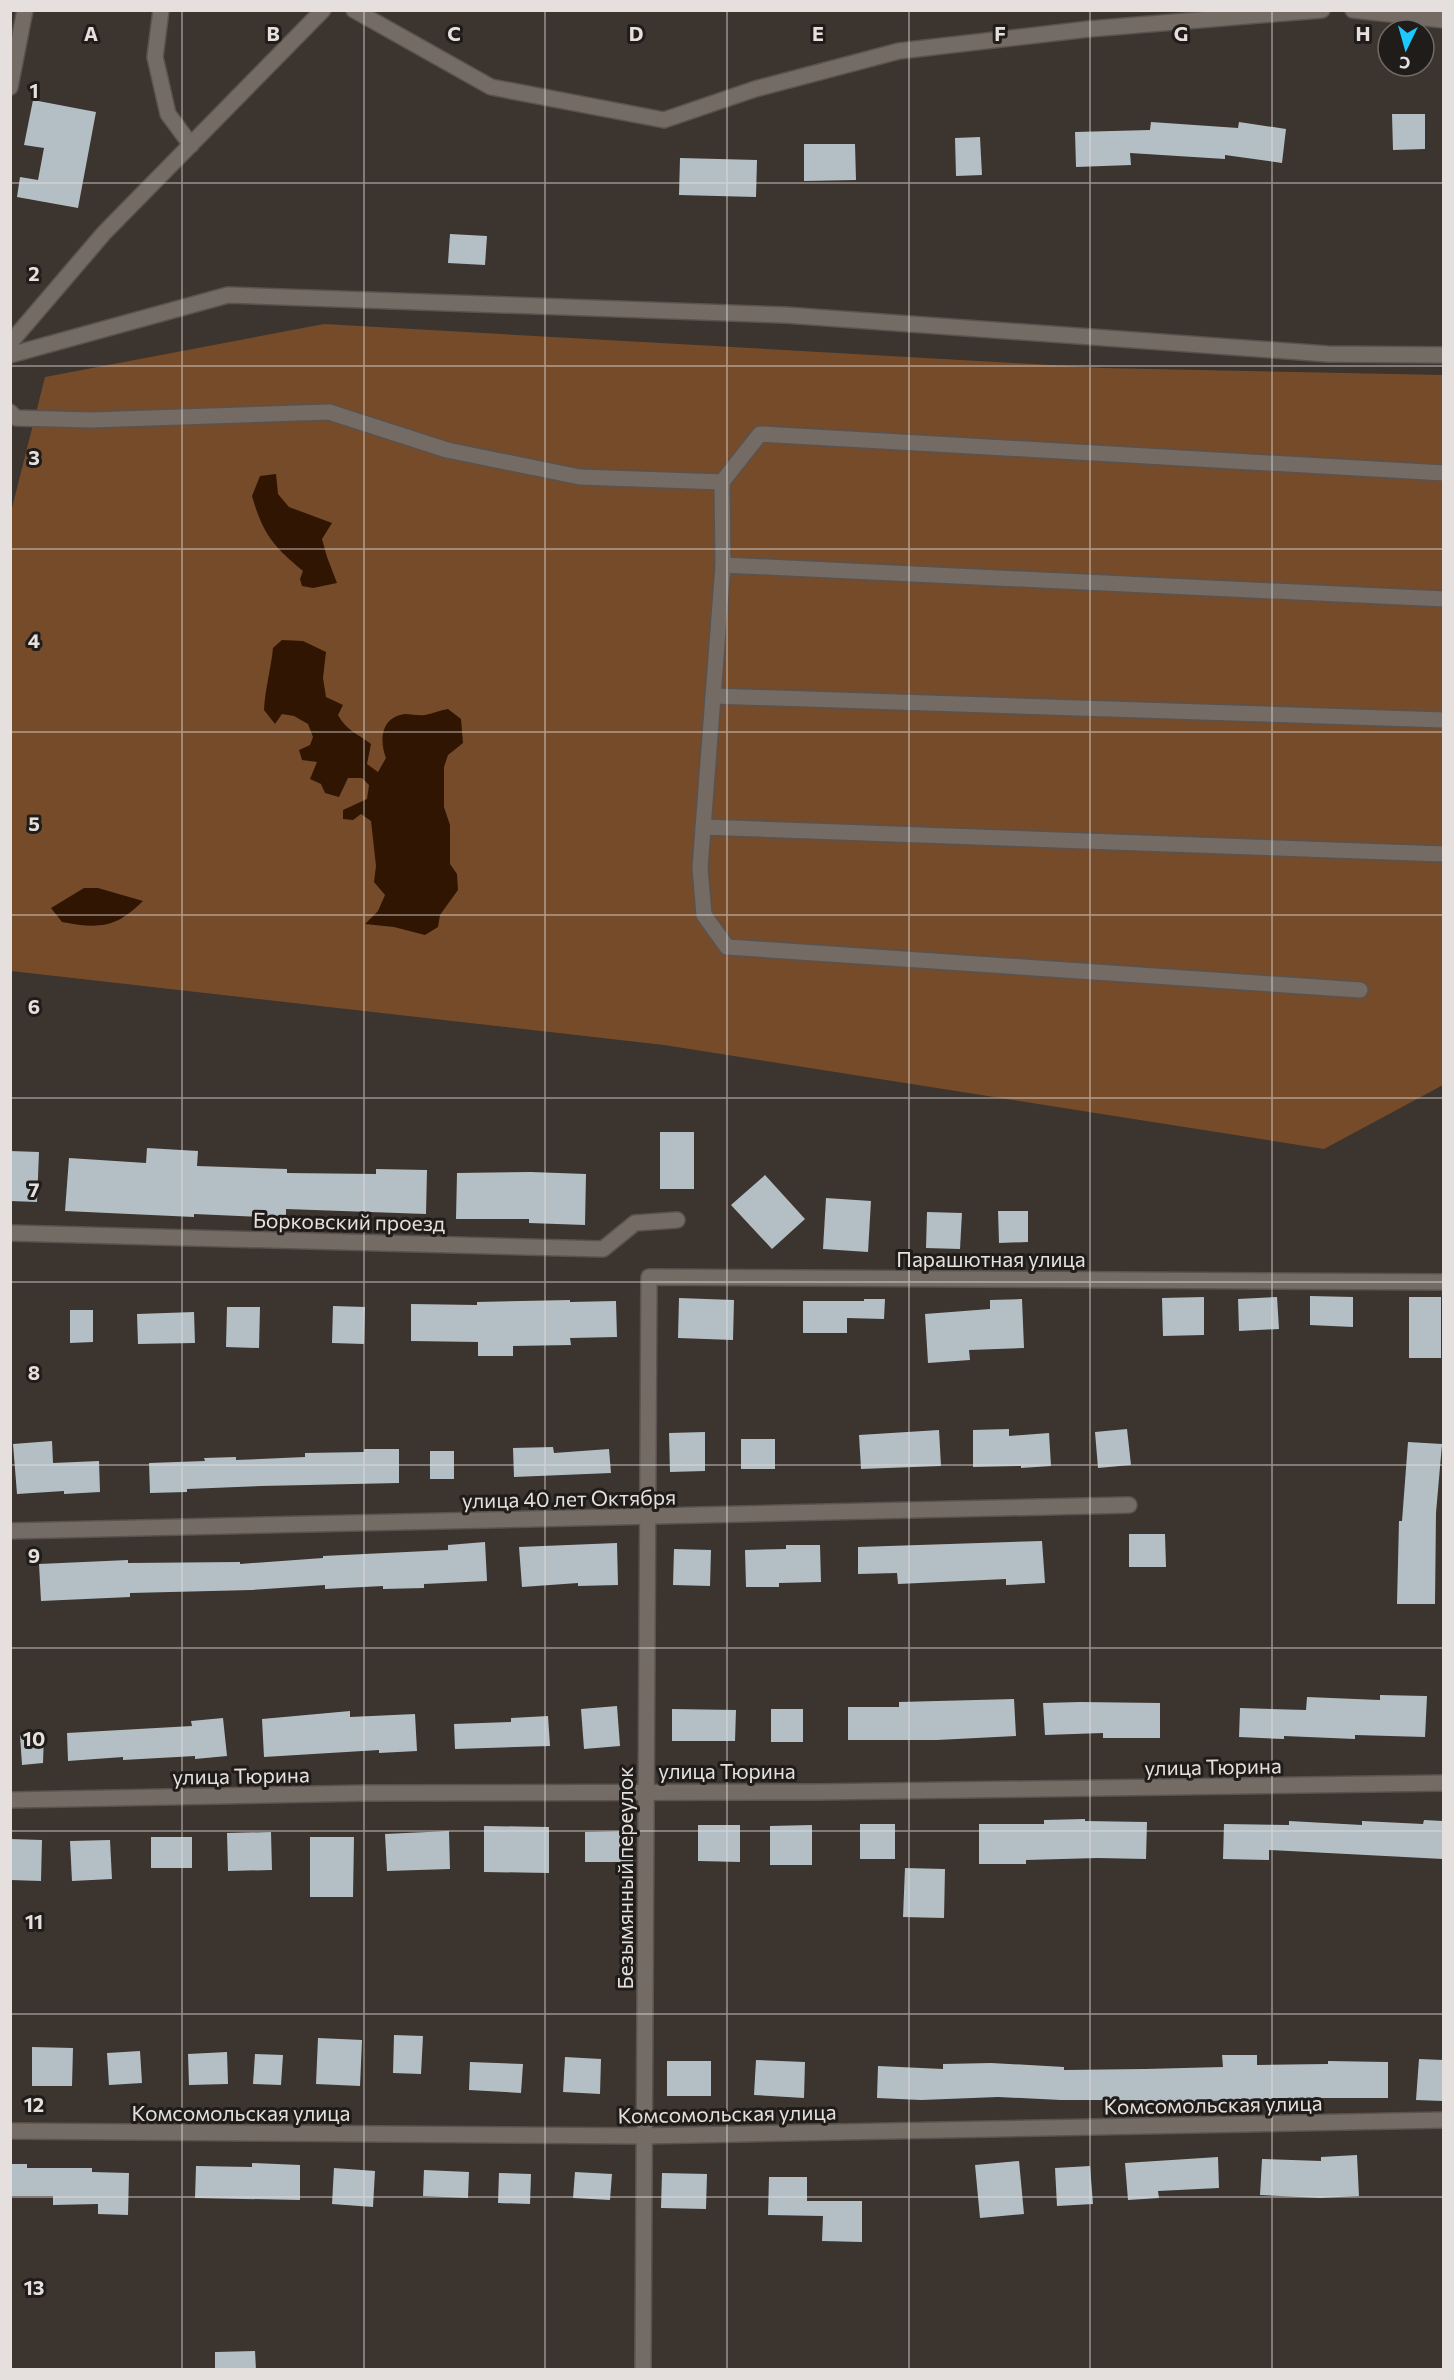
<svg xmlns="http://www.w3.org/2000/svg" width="1454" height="2380" viewBox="0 0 1454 2380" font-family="Commissioner,sans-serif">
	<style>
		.green { fill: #764b2a }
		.water { fill: #301602 }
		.building { fill: #b4bfc5 }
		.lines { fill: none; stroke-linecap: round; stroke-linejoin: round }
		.minor-casing { stroke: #59524e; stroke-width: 18 }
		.minor { stroke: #746b65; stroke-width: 15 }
		.grid { fill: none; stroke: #e5e0dd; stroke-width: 1.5; stroke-opacity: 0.55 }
		.labels { text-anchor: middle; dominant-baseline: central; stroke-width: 6; stroke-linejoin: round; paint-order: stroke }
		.street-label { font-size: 21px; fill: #e5e0dd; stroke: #201c1a }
		.grid-label { font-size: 20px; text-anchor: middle; font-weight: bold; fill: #e5e0dd; stroke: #201c1a; stroke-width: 6; stroke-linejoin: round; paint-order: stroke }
	</style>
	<rect width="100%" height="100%" fill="#3c342e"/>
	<polygon class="green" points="324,324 1103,368 1443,375 1443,1085 1324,1149 664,1045 11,971 10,516 45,377"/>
	<g class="water">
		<path d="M276,474l2,20 11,13 43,16 -10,16 5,18 10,26 -24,5 -11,-2 -2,-7 3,-8c-30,-25 -40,-37 -51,-75l8,-20z"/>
		<path d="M282,640l21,1 23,11 -3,26 3,19 17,8 -5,10c8,15 20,19 33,29l-4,20 11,8 8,-14c-7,-18 -5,-41 19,-44 7,0 13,2 20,1 7,-1 15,-5 23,-6l13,10 2,24 -15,12 -4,12v40l6,18v39l7,10 1,16 -18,25 -2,12 -13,8 -31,-8 -29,-3 13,-13 7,-16 -11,-13 2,-16 -5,-45 -10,-7 -8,6 -10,-1v-9l24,-11 2,-14 -7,-7h-14l-9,19 -14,-4 -4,-9 -11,-5 7,-17 -15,-2 -3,-10 11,-5 3,-8 -5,-13 -14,-8 -12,-2 -7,10 -11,-14c1,-21 7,-41 9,-62z"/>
		<path d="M84,888h14l45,13c-27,27 -44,28 -81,21l-11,-14z"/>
	</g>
	<g class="building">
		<polygon points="33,100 96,112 78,208 17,197 20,177 38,180 44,148 24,145"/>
		<polygon points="1392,114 1425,114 1425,149 1393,150"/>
		<polygon points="1151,122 1238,128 1239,122 1286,129 1282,163 1225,155 1225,159 1130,153 1131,165 1076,167 1075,132 1150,130"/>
		<polygon points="980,137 982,175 956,176 955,138"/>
		<polygon points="804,144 855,144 856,180 804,181"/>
		<polygon points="680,158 757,160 756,197 679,195"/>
		<polygon points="450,234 487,236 485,265 448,263"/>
		<rect x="660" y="1132" width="34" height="57"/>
		<polygon points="147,1148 198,1151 197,1166 287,1169 287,1173 376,1174 376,1169 427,1170 426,1214 286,1209 286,1218 194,1214 194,1217 65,1211 69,1158 146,1163"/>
		<polygon points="10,1151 39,1152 37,1202 10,1201"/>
		<polygon points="531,1172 586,1174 585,1225 529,1223 529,1219 456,1219 457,1173"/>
		<polygon points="765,1175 805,1219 772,1249 731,1205"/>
		<polygon points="826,1198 871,1201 868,1252 823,1249"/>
		<polygon points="998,1211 1028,1211 1028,1242 999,1243"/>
		<polygon points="927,1212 962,1213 960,1249 926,1248"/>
		<polygon points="1310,1296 1353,1297 1353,1327 1310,1325"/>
		<polygon points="1204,1297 1204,1335 1163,1336 1162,1298"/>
		<polygon points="1277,1297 1279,1329 1239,1331 1238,1299"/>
		<rect x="1409" y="1297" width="32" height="61"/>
		<polygon points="679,1298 734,1300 733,1340 678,1338"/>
		<polygon points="864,1299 885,1299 884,1319 847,1318 847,1333 803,1333 803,1301 864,1301"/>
		<polygon points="1022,1299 1024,1348 969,1350 970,1360 928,1363 925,1314 990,1309 990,1300"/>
		<polygon points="570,1300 570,1302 616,1301 617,1337 570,1338 571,1345 513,1346 513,1356 478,1356 478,1342 411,1341 411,1304 477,1305 477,1302"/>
		<polygon points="333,1306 365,1307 364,1344 332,1343"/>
		<polygon points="227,1307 260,1307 259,1348 226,1347"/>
		<polygon points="70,1310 93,1310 93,1342 70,1343"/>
		<polygon points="194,1312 195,1343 138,1344 137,1314"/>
		<polygon points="1009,1429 1009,1436 1049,1433 1051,1466 1021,1468 1021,1466 973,1467 973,1430"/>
		<polygon points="1127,1429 1131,1465 1098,1468 1095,1432"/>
		<polygon points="939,1430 941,1466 861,1469 859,1435"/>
		<polygon points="705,1432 705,1471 670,1472 669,1433"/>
		<rect x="741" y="1439" width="34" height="30"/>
		<polygon points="52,1441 53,1463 99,1461 100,1492 64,1494 64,1491 17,1494 13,1444"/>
		<polygon points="1408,1442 1442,1444 1436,1513 1435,1604 1397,1604 1399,1521 1402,1521"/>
		<polygon points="553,1447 554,1453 609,1449 611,1473 514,1477 513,1448"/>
		<polygon points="364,1449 399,1449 399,1483 261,1486 187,1489 187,1492 150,1493 149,1463 205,1461 204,1458 236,1457 236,1460 305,1457 305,1453 364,1452"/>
		<rect x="430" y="1451" width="24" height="28"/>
		<polygon points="1129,1534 1165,1534 1166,1567 1129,1567"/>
		<polygon points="1042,1541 1045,1583 1006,1585 1006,1579 898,1584 897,1573 858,1574 858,1547"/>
		<polygon points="485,1542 487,1581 424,1584 424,1588 383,1589 383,1586 325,1589 325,1585 252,1590 130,1593 130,1597 41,1601 39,1564 128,1560 128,1563 240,1562 240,1564 323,1558 323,1556 448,1550 448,1545"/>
		<polygon points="617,1543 618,1585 578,1586 578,1583 522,1587 519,1547"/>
		<polygon points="786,1545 820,1545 821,1582 779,1583 779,1587 746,1587 745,1550 786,1549"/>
		<polygon points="674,1549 711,1550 710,1586 673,1585"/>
		<polygon points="1380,1695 1427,1696 1425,1737 1355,1735 1355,1739 1284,1736 1284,1739 1239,1737 1240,1708 1306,1710 1307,1697 1380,1700"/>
		<polygon points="1014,1699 1016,1736 937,1740 848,1740 848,1707 899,1707 899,1702"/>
		<polygon points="1080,1702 1160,1703 1160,1738 1103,1738 1103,1733 1045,1735 1043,1703"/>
		<polygon points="617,1706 620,1746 584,1749 581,1709"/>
		<polygon points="672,1709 736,1710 735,1741 672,1741"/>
		<rect x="771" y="1709" width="32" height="33"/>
		<polygon points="350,1711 350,1717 415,1714 417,1751 379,1753 379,1750 264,1757 262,1719"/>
		<polygon points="548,1716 550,1746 455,1749 454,1724 511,1722 511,1718"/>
		<polygon points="223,1718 227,1756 195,1759 195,1756 123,1760 123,1757 68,1761 67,1733 192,1726 191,1721"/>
		<polygon points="44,1733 43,1763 22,1765 20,1735"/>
		<polygon points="1085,1819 1085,1821 1147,1822 1146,1859 1098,1858 1026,1860 1026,1864 979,1864 979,1824 1044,1824 1044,1820"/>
		<polygon points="1424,1820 1443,1821 1443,1859 1269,1850 1269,1860 1223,1859 1224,1824 1289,1825 1289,1821 1362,1825 1362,1821 1423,1824"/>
		<rect x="860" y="1824" width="35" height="35"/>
		<polygon points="698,1825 740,1825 740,1862 698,1861"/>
		<polygon points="812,1825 812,1865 770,1865 770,1826"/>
		<polygon points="484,1826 549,1827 549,1873 484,1872"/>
		<polygon points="449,1831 450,1869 387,1871 385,1834"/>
		<polygon points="633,1831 633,1862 585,1862 585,1832"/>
		<polygon points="271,1832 272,1870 228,1871 227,1833"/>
		<rect x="151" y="1837" width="41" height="31"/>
		<polygon points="310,1837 354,1837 353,1897 310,1897"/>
		<polygon points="10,1839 42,1840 41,1881 10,1880"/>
		<polygon points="110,1840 112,1879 72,1881 70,1841"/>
		<polygon points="905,1868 945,1869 944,1918 903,1917"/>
		<polygon points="394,2035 423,2036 421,2074 393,2073"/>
		<polygon points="318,2038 362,2040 360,2086 316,2084"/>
		<polygon points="32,2047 73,2048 72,2086 32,2086"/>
		<polygon points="140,2051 142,2083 109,2085 107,2053"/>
		<polygon points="227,2052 228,2084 189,2085 188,2054"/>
		<polygon points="255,2054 283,2055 281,2085 253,2084"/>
		<polygon points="1222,2055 1257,2055 1257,2065 1328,2064 1328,2061 1388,2062 1388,2098 1309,2098 1142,2103 1142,2100 1061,2100 998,2097 921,2100 877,2098 878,2066 943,2069 943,2064 991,2063 1064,2067 1064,2070 1145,2069 1223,2067"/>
		<polygon points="565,2057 601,2059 600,2094 563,2092"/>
		<polygon points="1419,2059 1443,2060 1443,2101 1416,2100"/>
		<polygon points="756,2060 805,2062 804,2098 754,2095"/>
		<rect x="667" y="2061" width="44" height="35"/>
		<polygon points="470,2062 523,2064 521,2093 469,2090"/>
		<polygon points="1357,2155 1359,2196 1320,2198 1260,2195 1262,2159 1321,2161 1321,2157"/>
		<polygon points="1218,2157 1219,2188 1158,2191 1159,2198 1128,2200 1125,2163"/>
		<polygon points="1019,2161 1024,2214 980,2218 975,2165"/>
		<polygon points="252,2163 300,2165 300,2200 195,2198 196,2166 252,2167"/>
		<polygon points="10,2164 27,2164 27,2168 92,2168 92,2172 129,2173 128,2215 98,2214 98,2204 53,2205 53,2196 10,2196"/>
		<polygon points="1090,2166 1093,2204 1057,2206 1055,2168"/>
		<polygon points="334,2168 375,2171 373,2207 332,2204"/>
		<polygon points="424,2170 469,2172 468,2198 423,2196"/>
		<polygon points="575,2172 612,2174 610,2200 573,2198"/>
		<polygon points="499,2173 531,2174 530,2204 498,2203"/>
		<polygon points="662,2173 707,2174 706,2209 661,2208"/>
		<polygon points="769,2177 807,2177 807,2201 862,2201 862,2242 822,2241 823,2216 768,2215"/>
		<polygon points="255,2351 256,2370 215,2370 215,2352"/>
	</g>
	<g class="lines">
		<g class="minor-casing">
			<g id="minor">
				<polyline points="161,10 155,57 168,114 191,145"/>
				<polyline points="354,10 491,87 664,120 755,89 899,51 1089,29 1322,10"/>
				<polyline points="1353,10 1444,20"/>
				<polyline points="10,87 25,10"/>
				<polyline points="10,343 104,233 323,10"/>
				<polyline points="10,355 228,295 785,315 1328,354 1444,355"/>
				<polyline points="10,412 16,418 91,420 329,412 447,450 580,477 722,482 760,434 1444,473"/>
				<polyline points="722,482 723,565 700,868 704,915 727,947 1360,990"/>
				<polyline points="723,565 1444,599"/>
				<polyline points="713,696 1444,720"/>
				<polyline points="703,827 1444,854"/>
				<polyline points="10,1233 603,1249 635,1223 677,1220"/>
				<polyline points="10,1531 1129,1505"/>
				<polyline points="10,1800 367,1793 818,1792 1444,1783"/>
				<polyline points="10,2131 643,2136 1444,2120"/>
				<polyline points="643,2370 649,1277 1444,1282"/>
			</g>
		</g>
		<use href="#minor" class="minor"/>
	</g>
	<path class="grid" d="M182,10v2360M364,10v2360M545,10v2360M727,10v2360M909,10v2360M1090,10v2360M1272,10v2360M10,183h1434M10,366h1434M10,549h1434M10,732h1434M10,915h1434M10,1098h1434M10,1282h1434M10,1465h1434M10,1648h1434M10,1831h1434M10,2014h1434M10,2197h1434"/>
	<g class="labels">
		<g class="street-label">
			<text transform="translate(349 1221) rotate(1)">Борковский проезд</text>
			<text x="991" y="1258">Парашютная улица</text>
			<text transform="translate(569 1498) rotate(-1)">улица 40 лет Октября</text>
			<text transform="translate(1213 1766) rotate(-1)">улица Тюрина</text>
			<text x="727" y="1770">улица Тюрина</text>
			<text transform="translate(241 1775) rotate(-1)">улица Тюрина</text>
			<text transform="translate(624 1878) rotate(-90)">Безымянный переулок</text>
			<text transform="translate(1213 2104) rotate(-1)">Комсомольская улица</text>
			<text x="241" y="2112">Комсомольская улица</text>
			<text transform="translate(727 2113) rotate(-1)">Комсомольская улица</text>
		</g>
	</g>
	<g class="grid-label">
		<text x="91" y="41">A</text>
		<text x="273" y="41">B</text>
		<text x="454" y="41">C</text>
		<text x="636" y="41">D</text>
		<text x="818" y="41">E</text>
		<text x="1000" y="41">F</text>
		<text x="1181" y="41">G</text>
		<text x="1363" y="41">H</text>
		<text x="34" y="98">1</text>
		<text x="34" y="281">2</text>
		<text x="34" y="465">3</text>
		<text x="34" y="648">4</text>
		<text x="34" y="831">5</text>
		<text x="34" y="1014">6</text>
		<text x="34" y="1197">7</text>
		<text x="34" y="1380">8</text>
		<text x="34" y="1563">9</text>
		<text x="34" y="1746">10</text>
		<text x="34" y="1929">11</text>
		<text x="34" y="2112">12</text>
		<text x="34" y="2295">13</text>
	</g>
	<rect width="1454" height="2380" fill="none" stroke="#e5e0dd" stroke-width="24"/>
	<g transform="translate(1406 48) rotate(185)"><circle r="28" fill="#201c1a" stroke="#6f6a68" stroke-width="1.5"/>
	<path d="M0-4.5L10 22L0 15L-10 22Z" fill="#1dc9fc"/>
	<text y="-9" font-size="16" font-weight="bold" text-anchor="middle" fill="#e5e0dd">С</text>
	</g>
</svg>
